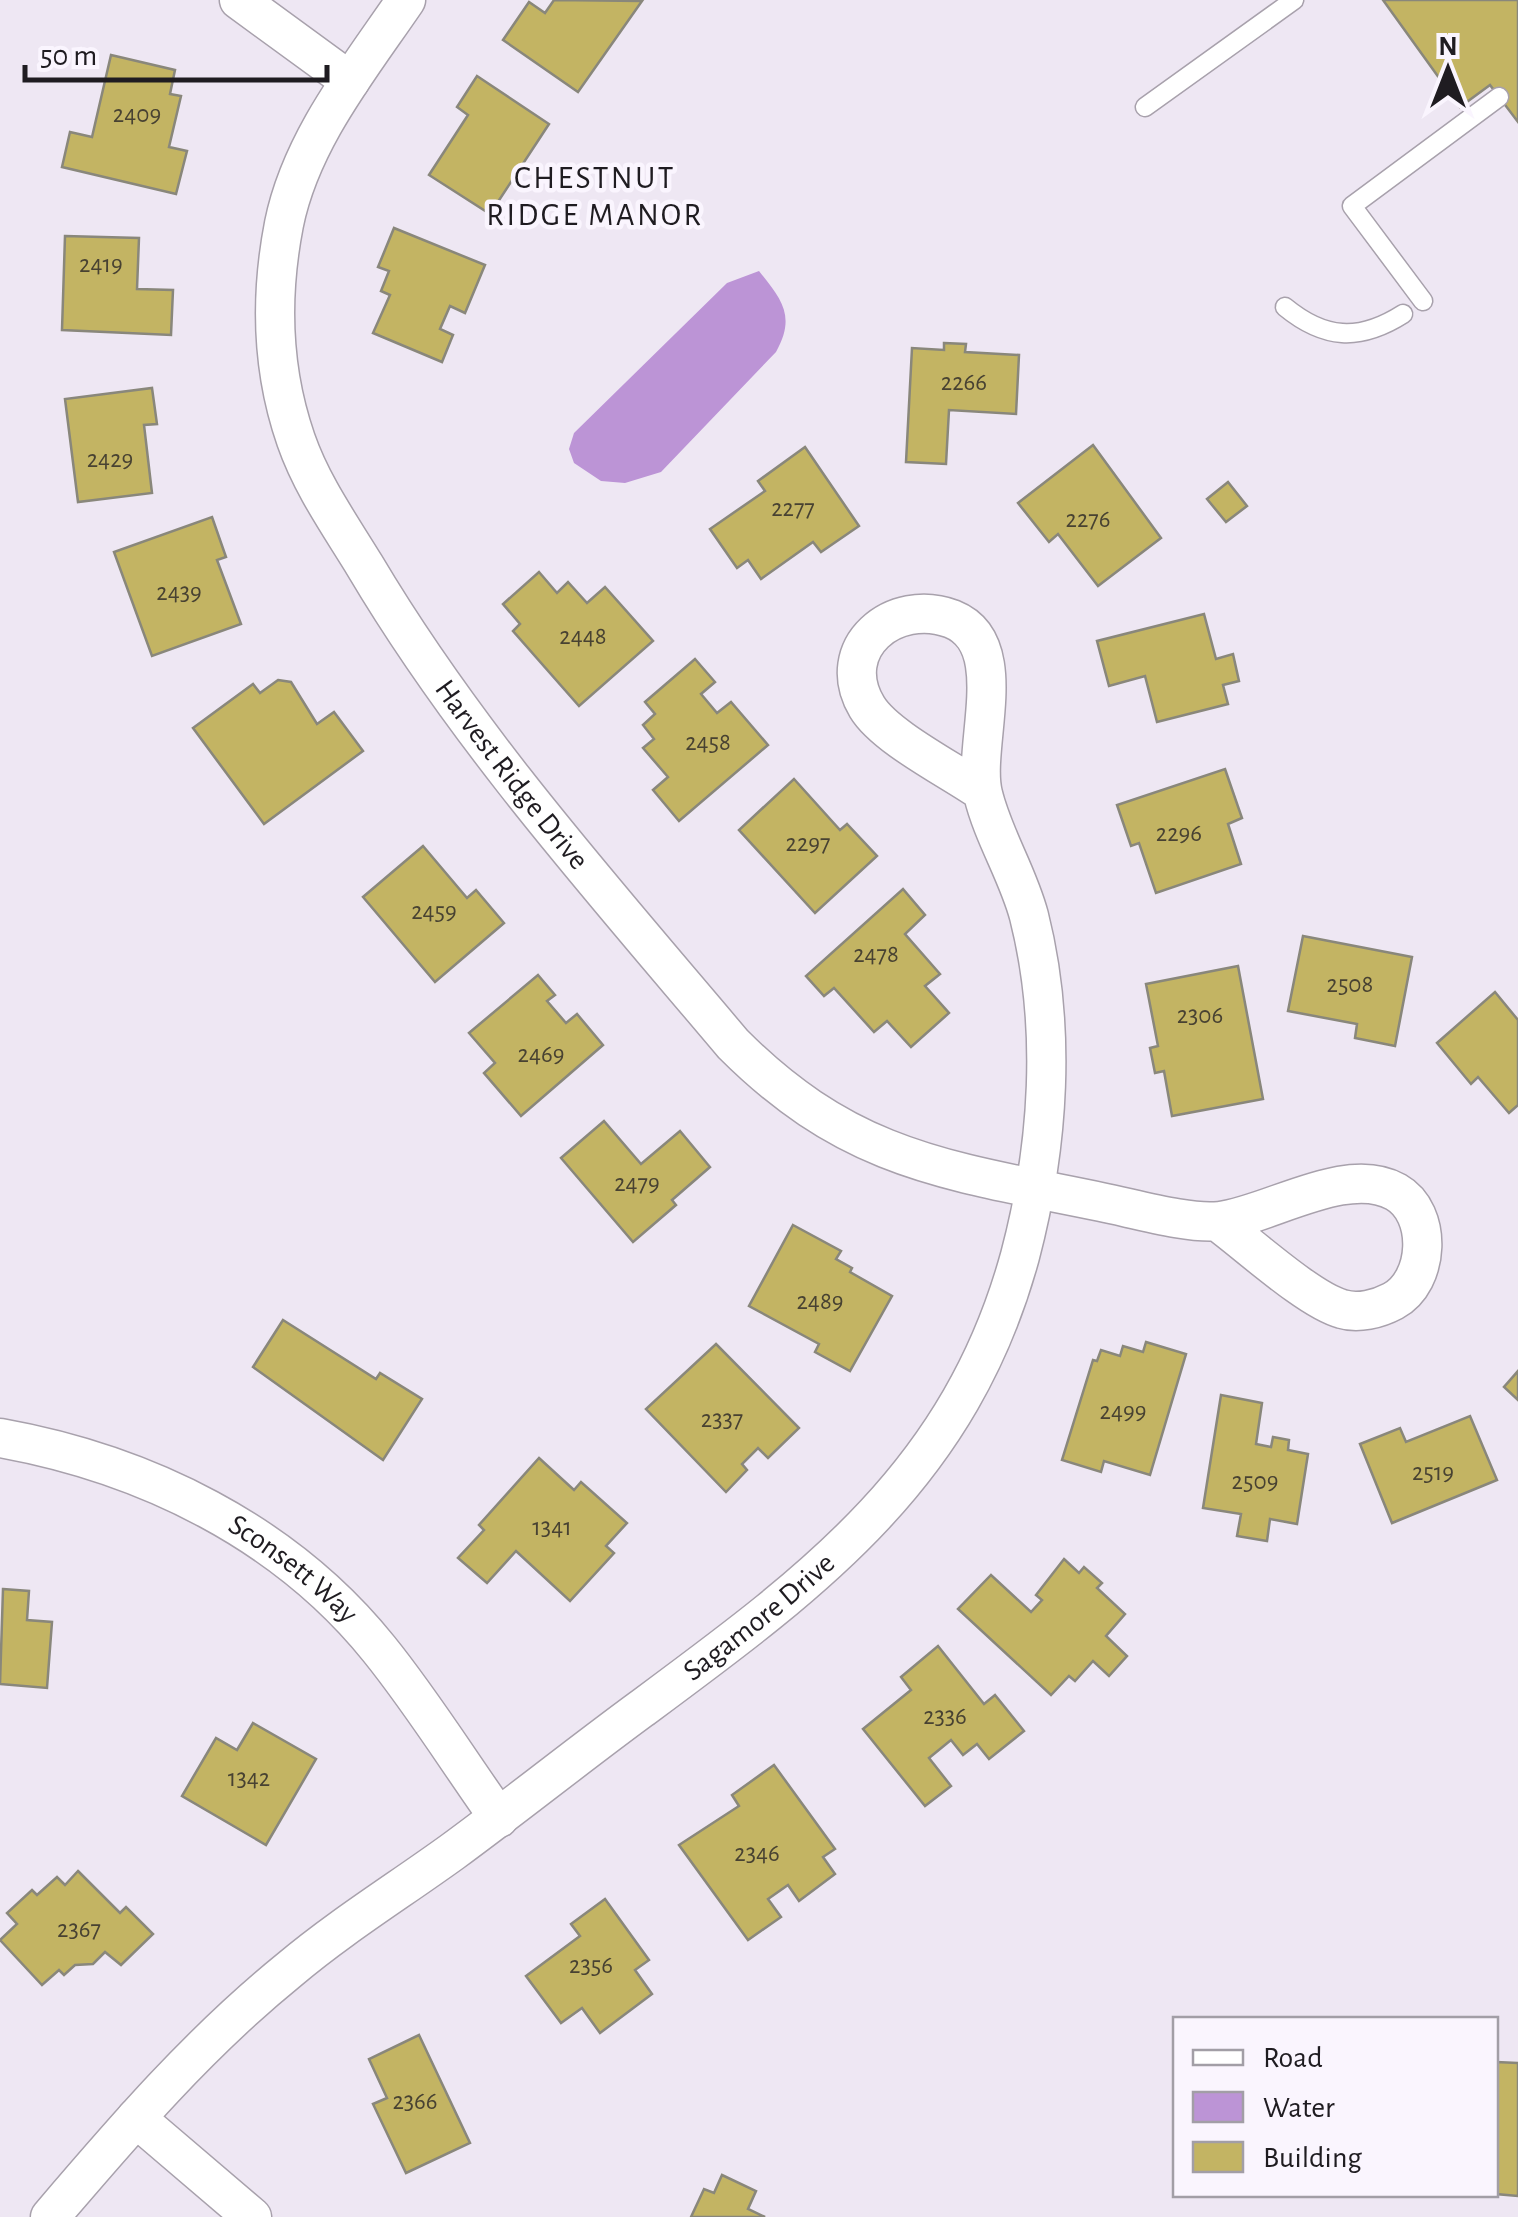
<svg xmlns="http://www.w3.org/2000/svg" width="1518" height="2217" viewBox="0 0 1518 2217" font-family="'Alegreya Sans',sans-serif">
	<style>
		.water { fill: #bc94d6 }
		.building { fill: #c3b463; stroke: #89877b; stroke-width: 2.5 }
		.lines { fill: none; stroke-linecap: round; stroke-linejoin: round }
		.lane-casing { stroke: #a8a1ac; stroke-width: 21 }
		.street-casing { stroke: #a8a1ac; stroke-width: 41 }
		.lane { stroke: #fff; stroke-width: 18 }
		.street { stroke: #fff; stroke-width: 38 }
		.labels { text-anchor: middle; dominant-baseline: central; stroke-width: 9; stroke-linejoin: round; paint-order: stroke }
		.number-label { font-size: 25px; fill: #484232 }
		.street-label { font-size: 30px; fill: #1f1c21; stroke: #faf5fe }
		.neighbourhood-label { font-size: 32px; letter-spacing: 2.5px; fill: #1f1c21; stroke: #faf5fe }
	</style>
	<rect width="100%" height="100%" fill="#eee7f3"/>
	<path class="water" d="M759,271c23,29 37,45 17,81l-115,120 -36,11 -24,-2 -27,-18 -5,-14 5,-16 153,-150z"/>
	<g class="building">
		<polygon points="554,0 642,1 578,92 503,40 529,2 545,13"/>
		<polygon points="1383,0 1518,0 1518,122 1490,85 1460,107"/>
		<polygon points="111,55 175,70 170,94 181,96 169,147 187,151 176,194 62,167 70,132 92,137"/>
		<polygon points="477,76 549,124 490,214 429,175 468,115 457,107"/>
		<polygon points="394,228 485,265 465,313 450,306 440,329 453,335 442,362 373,333 390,295 381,291 389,271 378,267"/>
		<polygon points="65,236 139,238 137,289 173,290 171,335 62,330"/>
		<polygon points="944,343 966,344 965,352 1019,355 1016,414 949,410 946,464 906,462 912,348 944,350"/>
		<polygon points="152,388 157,424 144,425 152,493 78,502 65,399"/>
		<polygon points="1093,445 1161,538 1098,586 1058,534 1049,542 1018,503"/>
		<polygon points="805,447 859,526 821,552 813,542 761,579 748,560 737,568 710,529 765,491 758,481"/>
		<polygon points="1228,482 1247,506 1226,522 1207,499"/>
		<polygon points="212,517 226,557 217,560 241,624 152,656 114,552"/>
		<polygon points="539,572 557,593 568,582 587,603 605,587 653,641 579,706 513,631 520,624 503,604"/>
		<polygon points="1204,614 1216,659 1233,654 1239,681 1223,685 1228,704 1157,722 1145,676 1109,686 1097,641"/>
		<polygon points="695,659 715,682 701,694 717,713 731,702 768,745 679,821 653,790 668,777 643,748 654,739 643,725 655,714 645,702"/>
		<polygon points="278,680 291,682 317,724 334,712 363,751 264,824 193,728 253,684 260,693"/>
		<polygon points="1225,769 1242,818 1228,824 1241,864 1156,893 1139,843 1131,846 1117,805"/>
		<polygon points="794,779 840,830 847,824 877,856 815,913 739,830"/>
		<polygon points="423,846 467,898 476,890 504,923 435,982 363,897"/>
		<polygon points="903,889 925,915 905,934 940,974 925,986 949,1013 911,1047 887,1021 874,1032 834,988 824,996 806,976"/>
		<polygon points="1303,936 1412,957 1395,1046 1355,1038 1357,1024 1288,1011"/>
		<polygon points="1238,966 1263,1099 1172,1116 1164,1071 1155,1073 1150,1048 1158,1046 1146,984"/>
		<polygon points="538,975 555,995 547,1001 566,1023 577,1014 603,1045 521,1116 484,1073 495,1063 469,1033"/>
		<polygon points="1495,992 1518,1020 1518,1105 1509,1113 1478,1077 1471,1084 1437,1043"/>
		<polygon points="604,1121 641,1164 680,1131 710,1167 672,1200 676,1205 633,1242 561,1158"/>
		<polygon points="793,1225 841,1251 836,1259 852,1268 850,1272 892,1296 850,1371 815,1352 819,1344 749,1306"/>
		<polygon points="283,1320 376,1379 380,1373 422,1399 383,1460 253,1367"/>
		<polygon points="1146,1342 1186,1354 1150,1475 1104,1461 1101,1472 1062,1460 1093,1360 1097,1361 1101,1350 1120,1356 1123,1346 1143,1352"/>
		<polygon points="716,1344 799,1428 768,1458 758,1448 742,1464 747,1470 726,1492 646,1409"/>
		<polygon points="1518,1371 1518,1400 1504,1387"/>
		<polygon points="1221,1395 1262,1403 1256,1444 1271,1447 1273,1437 1289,1440 1288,1450 1308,1454 1297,1524 1270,1519 1267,1541 1237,1536 1241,1514 1203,1508"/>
		<polygon points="1470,1416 1497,1480 1392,1523 1360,1444 1400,1428 1406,1442"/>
		<polygon points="539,1458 574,1490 581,1482 627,1523 606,1546 614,1553 570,1601 516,1551 487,1583 458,1558 484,1530 479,1525"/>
		<polygon points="1064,1559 1079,1573 1084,1567 1102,1583 1097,1588 1125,1614 1106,1636 1127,1656 1109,1676 1093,1661 1075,1681 1069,1676 1051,1695 958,1609 991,1575 1031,1612 1042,1600 1036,1595"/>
		<polygon points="3,1589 29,1591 27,1620 52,1622 47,1688 0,1684"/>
		<polygon points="938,1646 984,1704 995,1695 1024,1731 989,1759 977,1744 963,1755 951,1740 929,1758 951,1786 925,1806 863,1729 911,1690 901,1677"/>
		<polygon points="253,1723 316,1759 266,1845 182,1796 216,1738 237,1750"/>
		<polygon points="774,1765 835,1849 823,1857 835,1874 799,1901 788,1885 768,1899 781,1917 748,1940 679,1845 739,1806 732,1795"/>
		<polygon points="78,1871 120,1913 126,1907 153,1934 121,1965 105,1952 93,1964 75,1965 64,1975 59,1970 42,1985 0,1940 17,1924 7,1913 32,1890 37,1895 57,1877 65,1885"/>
		<polygon points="605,1899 649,1960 635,1970 652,1994 600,2033 582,2008 561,2023 526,1976 580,1936 571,1924"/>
		<polygon points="419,2035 470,2143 406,2173 373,2104 387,2098 369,2059"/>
		<polygon points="1496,2062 1518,2063 1518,2196 1496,2194"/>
		<polygon points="722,2175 756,2191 748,2209 765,2217 691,2217 704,2189 714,2193"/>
	</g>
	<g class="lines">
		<g class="lane-casing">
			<g id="lane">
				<polyline points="1145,107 1294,0"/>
				<polyline points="1423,301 1352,206 1499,97"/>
				<path d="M1285,307c39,32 74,35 118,7"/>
			</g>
		</g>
		<g class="street-casing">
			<g id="street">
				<polyline points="239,0 350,81"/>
				<path id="s1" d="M406,0c-47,69 -105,140 -122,224 -14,72 -12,147 12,216 16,46 44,85 69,126 102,172 239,325 368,478 117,117 213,126 368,158 31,6 89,23 119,19 50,-6 127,-57 176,-29 37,21 34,89 -3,109 -15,8 -35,13 -51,8 -33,-9 -94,-65 -124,-87"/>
				<path id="s2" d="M0,1438c145,26 285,94 379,211 43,53 80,113 120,169"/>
				<polyline points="136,2118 252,2217"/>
				<path id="s3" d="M50,2217c75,-88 149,-174 239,-247 51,-43 109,-79 163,-118 64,-47 125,-96 189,-143 173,-128 319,-234 379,-453 29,-110 37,-229 9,-340 -11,-42 -36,-80 -46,-122 -12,-48 31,-150 -31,-175 -58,-22 -120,29 -85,88 18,30 84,63 114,84"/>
			</g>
		</g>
		<use href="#lane" class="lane"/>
		<use href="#street" class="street"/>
	</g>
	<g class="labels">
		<g class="number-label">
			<text x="137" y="114">2409</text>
			<text x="101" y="264">2419</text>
			<text x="964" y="382">2266</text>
			<text x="110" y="459">2429</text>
			<text x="793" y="508">2277</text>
			<text x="1088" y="519">2276</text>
			<text x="179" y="592">2439</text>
			<text x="583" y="636">2448</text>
			<text x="708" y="742">2458</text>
			<text x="1179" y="833">2296</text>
			<text x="808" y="843">2297</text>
			<text x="434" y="911">2459</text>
			<text x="876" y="954">2478</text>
			<text x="1350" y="984">2508</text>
			<text x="1200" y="1015">2306</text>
			<text x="541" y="1054">2469</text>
			<text x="637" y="1183">2479</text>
			<text x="820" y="1301">2489</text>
			<text x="1123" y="1411">2499</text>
			<text x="722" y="1419">2337</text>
			<text x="1433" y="1472">2519</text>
			<text x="1255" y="1481">2509</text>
			<text x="552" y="1527">1341</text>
			<text x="945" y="1716">2336</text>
			<text x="249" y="1778">1342</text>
			<text x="757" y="1853">2346</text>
			<text x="79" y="1929">2367</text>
			<text x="591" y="1965">2356</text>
			<text x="415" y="2101">2366</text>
		</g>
		<g class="street-label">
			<text stroke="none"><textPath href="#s1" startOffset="875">Harvest Ridge Drive</textPath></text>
			<text stroke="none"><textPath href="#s2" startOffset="325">Sconsett Way</textPath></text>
			<text stroke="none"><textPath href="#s3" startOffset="932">Sagamore Drive</textPath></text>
		</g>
		<g class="neighbourhood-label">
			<text x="595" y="178">CHESTNUT<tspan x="595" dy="37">RIDGE MANOR</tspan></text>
		</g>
	</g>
	<rect x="1173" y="2017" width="325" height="180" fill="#faf5fe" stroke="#a29ea6" stroke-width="2.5"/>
	<rect x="1193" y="2050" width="50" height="15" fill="#ffffff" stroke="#a29ea6" stroke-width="2.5"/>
	<text x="1263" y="2067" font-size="30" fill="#1f1c21">Road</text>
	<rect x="1193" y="2092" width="50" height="30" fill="#bc94d6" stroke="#a29ea6" stroke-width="2.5"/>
	<text x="1263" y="2117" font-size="30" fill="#1f1c21">Water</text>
	<rect x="1193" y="2142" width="50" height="30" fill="#c3b463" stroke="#a29ea6" stroke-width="2.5"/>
	<text x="1263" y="2167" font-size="30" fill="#1f1c21">Building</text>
	<g transform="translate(1448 70)" stroke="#faf5fe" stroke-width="8" paint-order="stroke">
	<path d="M0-8L18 38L0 25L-18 38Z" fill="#1f1c21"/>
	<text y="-15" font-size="28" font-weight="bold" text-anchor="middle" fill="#1f1c21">N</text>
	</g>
	<path d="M25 65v15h302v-15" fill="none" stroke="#1f1c21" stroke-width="5"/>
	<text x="40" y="65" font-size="30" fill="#1f1c21" stroke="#faf5fe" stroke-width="8" paint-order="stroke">50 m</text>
</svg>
